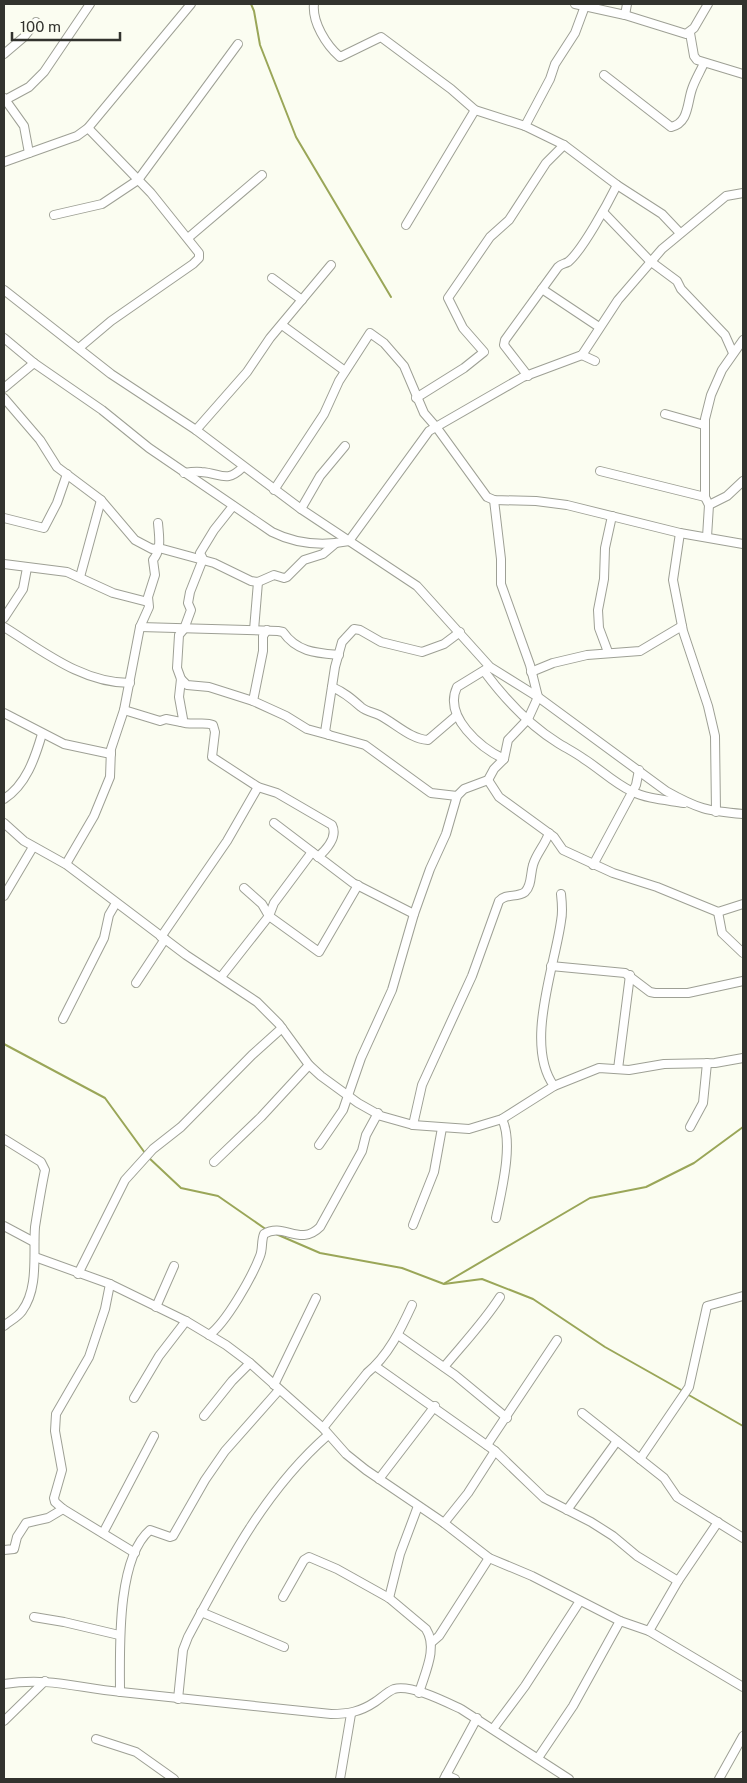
<svg xmlns="http://www.w3.org/2000/svg" width="747" height="1783" viewBox="0 0 747 1783" font-family="'Public Sans',sans-serif">
	<style>
		.lines { fill: none; stroke-linecap: round; stroke-linejoin: round }
		.stream { stroke: #9aa658; stroke-width: 2 }
		.minor-casing { stroke: #9ea095; stroke-width: 10 }
		.minor { stroke: #fff; stroke-width: 8 }
	</style>
	<rect width="100%" height="100%" fill="#fbfdf1"/>
	<g class="lines">
		<g class="stream">
			<polyline points="251,4 254,11 260,45 296,137 391,297"/>
			<polyline points="4,1044 105,1098 145,1153"/>
			<polyline points="148,1157 181,1188 218,1196 267,1230"/>
			<polyline points="276,1234 320,1253 402,1268 444,1284 482,1279 533,1299 605,1347 683,1391"/>
			<polyline points="445,1283 590,1198 646,1187 694,1163 743,1127"/>
			<polyline points="687,1394 743,1426"/>
		</g>
		<g class="minor-casing">
			<g id="minor">
				<path d="M314,4c-2,18 12,41 26,53l41,-20 70,52 24,21 50,16 39,19 53,40 45,29 18,19"/>
				<polyline points="575,4 625,15 686,34 694,28 708,4"/>
				<polyline points="625,15 627,4"/>
				<polyline points="690,33 694,56 697,60 743,74"/>
				<polyline points="4,54 24,37 36,22"/>
				<path d="M604,75l67,52c18,-4 16,-24 21,-38 3,-9 8,-17 12,-26"/>
				<polyline points="4,98 24,126 29,153"/>
				<polyline points="5,100 29,87 44,72 90,4"/>
				<polyline points="525,126 550,79 555,64 575,33 585,6"/>
				<polyline points="4,162 77,136 88,128 191,4"/>
				<polyline points="603,212 650,261 677,281 681,289 725,335 733,353"/>
				<polyline points="54,215 102,204 138,180 238,44"/>
				<polyline points="406,225 475,110"/>
				<polyline points="188,238 262,175"/>
				<polyline points="272,278 302,300"/>
				<polyline points="542,289 599,327"/>
				<path d="M4,290l107,84 85,56 105,79 116,77 73,81 48,30 128,94c32,18 41,20 77,23"/>
				<polyline points="282,325 345,371"/>
				<path d="M4,338l30,25 68,47 47,38 123,84c24,12 51,14 77,9l80,-110 94,-54 59,-22 36,-55 44,-51 64,-53 17,-3"/>
				<polyline points="79,348 111,321 193,264 199,258 199,253 151,193 88,128"/>
				<polyline points="582,355 595,361"/>
				<path d="M528,376l-24,-31 1,-5 53,-73c3,-3 6,-3 10,-5 14,-11 40,-59 49,-77"/>
				<polyline points="4,388 34,363"/>
				<polyline points="4,398 40,440 57,467 101,500 135,540 152,549 159,548 214,563 251,581 258,582 274,575 284,578 287,577 304,560 323,554 336,543"/>
				<polyline points="416,398 464,368 484,352 463,328 448,298 490,237 509,220 546,163 564,145"/>
				<polyline points="665,414 704,425"/>
				<polyline points="196,430 247,372 270,338 331,265"/>
				<polyline points="600,471 705,497"/>
				<path d="M184,473c6,-1 12,-2 17,-1 20,1 25,12 42,-5"/>
				<polyline points="274,490 324,414 339,381 370,333 384,343 404,366 424,413 437,428 487,497 494,500 536,501 567,505 680,533 743,544"/>
				<polyline points="709,505 727,496 743,481"/>
				<polyline points="301,509 320,476 345,446"/>
				<polyline points="4,518 44,528 57,503 67,474"/>
				<polyline points="680,533 673,580 683,631 708,706 715,736 716,812"/>
				<polyline points="707,537 709,505 705,497 705,419 711,395 722,370 743,340"/>
				<polyline points="4,564 67,572 113,593 148,602"/>
				<polyline points="80,577 101,500"/>
				<polyline points="4,618 23,589 27,568"/>
				<path d="M4,627c39,24 78,56 126,56"/>
				<path d="M140,627l138,4 5,1c14,20 33,21 56,23"/>
				<polyline points="254,630 258,582"/>
				<polyline points="267,630 263,636 263,651 253,701 286,716 307,729 329,735"/>
				<polyline points="608,652 599,628 598,610 604,579 605,548 612,516"/>
				<path d="M488,668l-31,19c-14,30 24,61 47,72"/>
				<path d="M484,671c20,27 45,54 74,72 8,5 18,10 26,16 16,10 30,24 47,32 16,8 35,9 53,12"/>
				<polyline points="531,672 553,663 587,655 640,651 682,626"/>
				<polyline points="181,679 187,685 209,687 253,701"/>
				<path d="M332,687c12,5 20,12 29,20 6,5 12,5 18,8 16,8 31,24 49,25l28,-24"/>
				<polyline points="124,710 160,721 166,719 181,722 183,719 179,697 181,679 177,668 179,635 184,629 191,610 188,603 190,592 203,559 200,553 214,530 233,506"/>
				<polyline points="4,713 64,744 111,754"/>
				<path d="M181,722c11,4 24,-1 32,3l2,7 -3,25 46,30 19,6 55,32c6,12 -5,24 -14,32"/>
				<polyline points="488,780 499,797 554,837 563,850 613,873 657,887 718,912 743,904"/>
				<polyline points="457,796 431,793 365,745 329,735 325,732 335,667 342,642 354,629 360,630 381,642 422,652 444,644 460,632"/>
				<path d="M4,799c22,-14 31,-41 38,-65"/>
				<polyline points="4,823 24,841 67,865 186,955 257,1002 279,1024 309,1065 321,1076 358,1103 381,1116 413,1125 469,1129 502,1119 554,1086 599,1068 629,1070 664,1064 715,1063 743,1058"/>
				<polyline points="274,823 353,883 414,914"/>
				<path d="M66,864l28,-48 16,-39 1,-28 13,-39 16,-83 9,-20 -1,-10 7,-22 -2,-15c9,-11 6,-24 5,-37"/>
				<polyline points="593,865 636,785 639,770"/>
				<polyline points="244,888 262,904 269,916 319,952 358,885"/>
				<polyline points="4,896 33,847"/>
				<polyline points="718,912 722,933 743,953"/>
				<polyline points="161,937 227,841 258,787"/>
				<polyline points="551,966 625,973 650,992 655,993 688,993 743,981"/>
				<polyline points="221,977 269,916 274,903 312,852"/>
				<polyline points="136,983 165,939"/>
				<polyline points="63,1019 104,938 109,915 116,903"/>
				<polyline points="618,1069 630,975"/>
				<path d="M554,1086c-30,-41 1,-120 7,-165 2,-9 1,-18 0,-27"/>
				<path d="M413,1125l9,-40 50,-109 27,-75c7,-8 18,-3 26,-9 7,-7 5,-17 8,-27 3,-11 12,-20 16,-32"/>
				<polyline points="690,1127 703,1103 707,1063"/>
				<path d="M4,1139l37,23 4,8c-4,19 -7,38 -10,57 -2,27 4,61 -13,84 -5,7 -13,10 -18,15"/>
				<polyline points="319,1145 343,1110 361,1058 392,990 414,914 430,869 446,834 457,796 464,789 488,780 494,769 504,759 508,740 528,719 538,697 530,665 501,584 501,559 494,500"/>
				<polyline points="214,1162 261,1117 309,1065"/>
				<path d="M496,1218c5,-25 18,-75 6,-99"/>
				<polyline points="413,1225 434,1172 442,1128"/>
				<polyline points="4,1226 34,1242"/>
				<polyline points="35,1257 110,1284 186,1321 226,1345 250,1363 323,1428 346,1454 366,1470 444,1523 489,1558 532,1576 620,1621 649,1631 743,1687"/>
				<polyline points="78,1274 125,1180 153,1149 181,1127 252,1055 282,1028"/>
				<polyline points="110,1284 105,1309 89,1357 56,1414 55,1431 62,1470 54,1498 55,1502 63,1509 135,1553"/>
				<polyline points="156,1307 174,1266"/>
				<path d="M209,1335c17,-12 43,-58 51,-79 3,-7 1,-15 4,-22 20,-12 36,13 56,-7l42,-76 4,-16 12,-22"/>
				<polyline points="398,1335 455,1375 507,1418"/>
				<polyline points="375,1366 495,1451 544,1498 591,1522 613,1536 637,1556 678,1581"/>
				<path d="M444,1367c19,-23 40,-45 56,-70"/>
				<polyline points="274,1385 316,1298"/>
				<polyline points="134,1398 159,1356 186,1321"/>
				<polyline points="582,1413 664,1478 677,1497 743,1538"/>
				<polyline points="204,1416 232,1381 250,1363"/>
				<path d="M323,1428l44,-55c21,-17 34,-44 45,-68"/>
				<polyline points="487,1445 557,1340"/>
				<polyline points="640,1459 689,1387 707,1306 743,1296"/>
				<polyline points="379,1479 435,1406"/>
				<polyline points="567,1510 617,1441"/>
				<polyline points="444,1523 468,1493 495,1451"/>
				<polyline points="103,1533 154,1436"/>
				<polyline points="4,1550 14,1549 17,1537 26,1523 48,1518 63,1509"/>
				<path d="M283,1597l21,-37 5,-3 28,12 52,29 37,31c12,19 -1,43 -7,64"/>
				<polyline points="389,1598 400,1554 418,1506"/>
				<polyline points="201,1612 284,1647"/>
				<polyline points="34,1617 64,1622 119,1635"/>
				<polyline points="649,1631 678,1581 718,1522"/>
				<polyline points="432,1642 439,1636 489,1558"/>
				<path d="M4,1684c46,-7 73,4 117,8 70,7 140,15 210,22 17,0 29,-2 44,-12 6,-4 12,-10 19,-13 17,-5 52,13 67,20l108,70"/>
				<path d="M120,1692c0,-41 -4,-133 30,-162l20,7 3,-1 32,-56 20,-29 54,-61"/>
				<path d="M178,1699l5,-49 5,-13c39,-73 77,-147 140,-202"/>
				<polyline points="4,1721 45,1681"/>
				<polyline points="493,1729 525,1686 580,1601"/>
				<polyline points="96,1739 136,1752 174,1779"/>
				<polyline points="538,1758 573,1706 620,1621"/>
				<polyline points="446,1775 455,1779"/>
				<polyline points="340,1779 351,1714"/>
				<polyline points="444,1779 477,1718"/>
				<polyline points="719,1779 743,1736"/>
			</g>
		</g>
		<use href="#minor" class="minor"/>
	</g>
	<rect width="747" height="1783" fill="none" stroke="#32332e" stroke-width="10"/>
	<path d="M12 32v8h108v-8" fill="none" stroke="#32332e" stroke-width="2.5"/>
	<text x="20" y="32" font-size="15" fill="#32332e" stroke="#fbfdf1" stroke-width="4" paint-order="stroke">100 m</text>
</svg>
